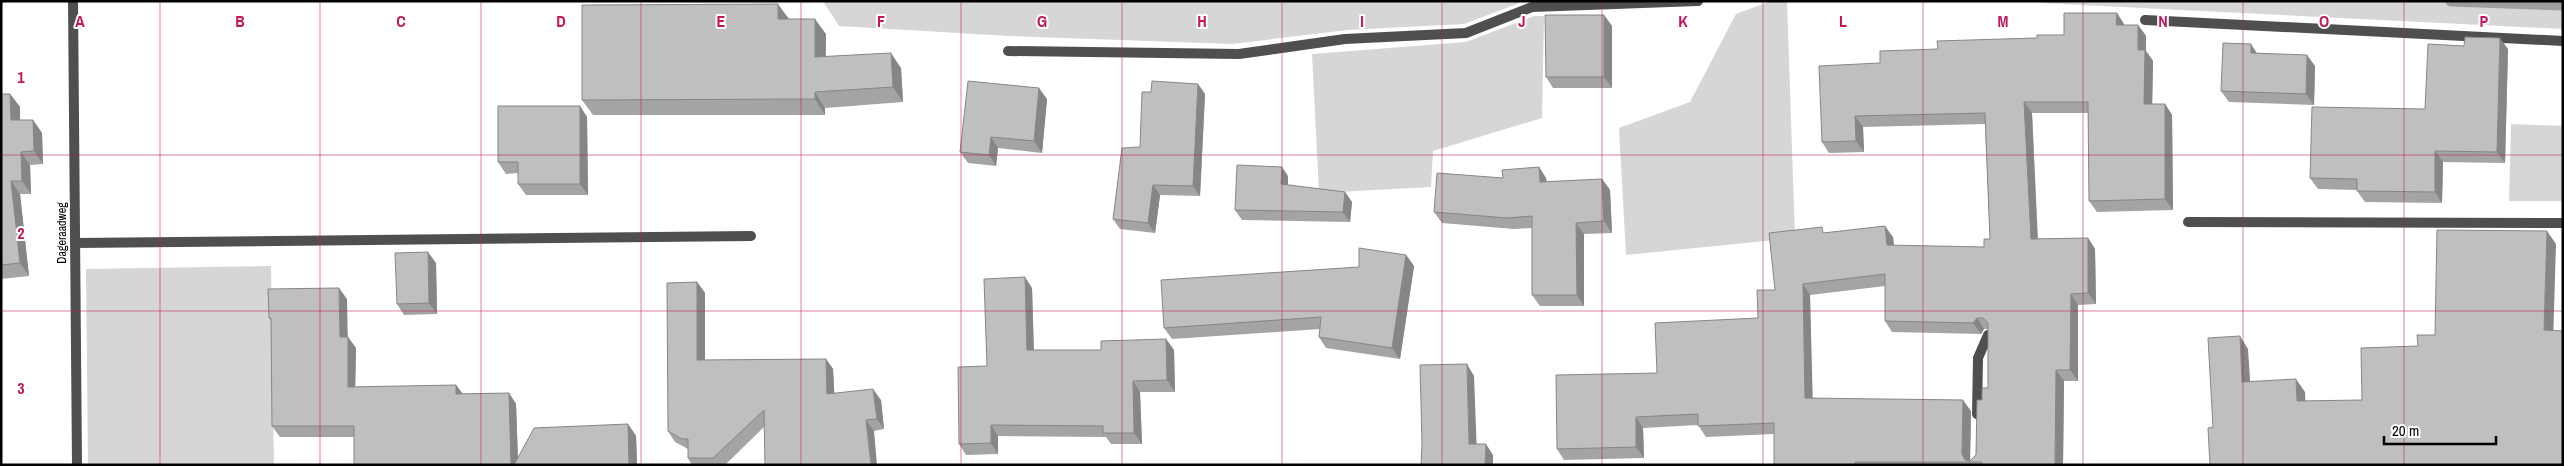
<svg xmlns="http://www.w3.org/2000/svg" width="2564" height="466" viewBox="0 0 2564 466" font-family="'Archivo Narrow',sans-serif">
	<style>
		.green { fill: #d6d6d6 }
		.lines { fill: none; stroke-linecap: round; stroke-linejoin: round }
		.stream { stroke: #9d9d9d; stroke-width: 11 }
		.lane { stroke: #4f4f4f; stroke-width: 10 }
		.street { stroke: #4f4f4f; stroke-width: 10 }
		.wall { fill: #a4a4a4; fill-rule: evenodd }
		.shaded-wall { fill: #868686 }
		.building { fill: #bfbfbf; stroke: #868686; fill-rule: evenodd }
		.grid { fill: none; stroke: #c2185b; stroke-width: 1; stroke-opacity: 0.55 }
		.labels { text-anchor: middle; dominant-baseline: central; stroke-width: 4; stroke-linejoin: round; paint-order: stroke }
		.street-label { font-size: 12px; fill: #000; stroke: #fff }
		.grid-label { font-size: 16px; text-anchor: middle; font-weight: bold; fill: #c2185b; stroke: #fff; stroke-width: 4; stroke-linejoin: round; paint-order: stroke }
	</style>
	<rect width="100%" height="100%" fill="#fff"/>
	<g class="green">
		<polygon points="823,1 1525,1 1464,24 1347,30 1232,44 1009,36 839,26"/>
		<polygon points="1771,1 1787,1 1795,238 1626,255 1619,128 1690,102 1736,14"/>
		<polygon points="2041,1 2563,1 2563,29 2041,3"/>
		<polygon points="1534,16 1544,16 1542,118 1433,151 1431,187 1319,193 1312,54 1466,42"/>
		<polygon points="2511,124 2563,126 2563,201 2509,201"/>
		<polygon points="271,266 274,465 88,465 86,269"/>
	</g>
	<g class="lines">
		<polyline class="stream" points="2451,1 2563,5"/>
		<g class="lane">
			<polyline points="2145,20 2563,41"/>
			<polyline points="2188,222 2563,223"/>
			<polyline points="75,243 751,236"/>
			<polyline points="1977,414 1978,358 1988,335"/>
		</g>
		<g class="street">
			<polyline points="73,1 77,465"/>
			<polyline points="1008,51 1239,54 1345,39 1466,33 1532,7 1698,1"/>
		</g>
	</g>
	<g class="wall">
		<path d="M2117,13l7,12h14l8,11v15l7,10 -1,43h13l7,11 1,95 -76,2 -8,-11 -1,-88h-56l6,126 50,-1 7,11 1,55 -18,1v76h-14l-1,84h-289v-31l-68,3 -8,-12 -55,3 1,30 -80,2 -7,-11 100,-76 101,-55 17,-28 51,-57 67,4 1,9 90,1 6,-8 -5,-115 -122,3 1,25 -35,1 -7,-11 58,-79 58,-14 126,-14zM1885,286v35l7,11 89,2 3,-5h4v59l-6,12 -6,55 -6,5 1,-49 -159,-13 -2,-103z"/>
		<polygon points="1604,15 1612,26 1612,88 1553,88 1546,77"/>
		<polygon points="788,19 826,34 826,56 901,68 903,102 825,108 825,115 593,115 582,100"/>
		<polygon points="2508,49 2505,163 2443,162 2442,203 2365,202 2357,191 2357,190 2318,189 2310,178 2425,109"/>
		<polygon points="2257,53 2315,66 2314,105 2229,102 2221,91"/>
		<polygon points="1198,84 1205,94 1200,196 1160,195 1155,233 1120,229 1113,219 1140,147 1151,92"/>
		<polygon points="1,94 10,94 20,107 20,120 33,120 42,133 43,164 30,165 31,194 20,194 29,276 1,279"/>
		<polygon points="1047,99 1042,153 998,148 996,166 968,163 960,152"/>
		<polygon points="580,106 587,117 588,195 526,195 518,184 518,173 506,174 498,162"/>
		<polygon points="1539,167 1546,178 1547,182 1602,179 1610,190 1612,233 1584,234 1584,306 1540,306 1532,295 1532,228 1514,229 1442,223 1434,212 1503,178"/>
		<polygon points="1288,176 1288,185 1345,192 1352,202 1350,222 1242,220 1235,210"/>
		<polygon points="1406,255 1414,266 1400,359 1326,348 1319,337 1320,329 1172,339 1164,328 1359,267"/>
		<polygon points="436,263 437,314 404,315 397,304"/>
		<polygon points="697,282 705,293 705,360 826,359 833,369 834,393 881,400 884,429 874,431 764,427 725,465 692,465 688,458 688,449 675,442 668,431"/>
		<polygon points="1032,288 1034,350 1101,350 1166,339 1174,350 1175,392 1140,392 1142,444 1111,444 1106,437 998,436 998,454 966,455 959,444 987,366"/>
		<polygon points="347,299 347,337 356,348 355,387 456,385 463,394 509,393 516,404 518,457 628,424 636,436 637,465 354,465 354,437 280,437 272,426 272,322 269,318"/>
	</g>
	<g class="shaded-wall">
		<polygon points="778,4 789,19 778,19"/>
		<polygon points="2117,13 2124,24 2124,36 2116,25"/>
		<polygon points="1604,15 1612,26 1612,88 1604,77"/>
		<polygon points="815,19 826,34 825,72 815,57"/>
		<polygon points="2138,25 2146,36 2146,51 2153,61 2152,115 2144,104 2138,50"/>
		<polygon points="2500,38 2508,49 2505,163 2497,152"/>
		<polygon points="2251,44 2258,55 2251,53"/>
		<polygon points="891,53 901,68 903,102 893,87"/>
		<polygon points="2307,55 2315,66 2314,105 2306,94"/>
		<polygon points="1198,84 1205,94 1200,196 1193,186"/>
		<polygon points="1039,88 1047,99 1042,153 1034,141"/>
		<polygon points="815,92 825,108 825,115 815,99"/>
		<polygon points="10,94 20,107 20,133 11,120"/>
		<polygon points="2024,102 2032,113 2038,250 2031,239"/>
		<polygon points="2165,104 2172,115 2173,210 2165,199"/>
		<polygon points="580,106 587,117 588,195 580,184"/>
		<polygon points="1855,116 1863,127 1864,152 1856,141"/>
		<polygon points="33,120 42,133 43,164 34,151"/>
		<polygon points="991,137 998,148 996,166 989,155"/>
		<polygon points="2435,151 2443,162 2442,203 2435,192"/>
		<polygon points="21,152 30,165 31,194 22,181"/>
		<polygon points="1282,167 1288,176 1288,193 1281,184"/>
		<polygon points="1539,167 1546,178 1547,193 1540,182"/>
		<polygon points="1602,179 1610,190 1612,233 1604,221"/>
		<polygon points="11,181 20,194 29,276 20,263"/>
		<polygon points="1153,185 1160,195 1155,233 1148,223"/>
		<polygon points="1345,192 1352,202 1350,222 1343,212"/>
		<polygon points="1576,223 1584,234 1584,306 1577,295"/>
		<polygon points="1885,226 1893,237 1895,256 1887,245"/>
		<polygon points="2547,231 2556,244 2553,343 2544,330"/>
		<polygon points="2088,238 2095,249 2096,304 2088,293"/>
		<polygon points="428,252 436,263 437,314 429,303"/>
		<polygon points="1406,255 1414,266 1400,359 1392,348"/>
		<polygon points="1025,277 1032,288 1034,361 1027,350"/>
		<polygon points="697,282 705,293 705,371 697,360"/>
		<polygon points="1803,284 1810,295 1813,409 1805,398"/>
		<polygon points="339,288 347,299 348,348 340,337"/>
		<polygon points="2071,294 2078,305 2078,381 2070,370"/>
		<polygon points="1977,318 1984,329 1981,334 1973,323"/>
		<polygon points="2240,336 2248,349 2251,395 2242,382"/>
		<polygon points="348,337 356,348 355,398 348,387"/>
		<polygon points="1166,339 1174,350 1175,392 1167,380"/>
		<polygon points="826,359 833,369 835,405 827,394"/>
		<polygon points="1467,364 1474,376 1477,455 1469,444"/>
		<polygon points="2056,370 2064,381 2063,465 2055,465"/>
		<polygon points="2296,379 2305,392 2306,414 2297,401"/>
		<polygon points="1133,381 1140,392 1142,444 1134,433"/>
		<polygon points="456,385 464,396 456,394"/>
		<polygon points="873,389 881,400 884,429 877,419"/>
		<polygon points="509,393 516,404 518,465 511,465"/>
		<polygon points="1963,400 1971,411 1970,462 1967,462 1962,454"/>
		<polygon points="1636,417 1643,428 1644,458 1636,447"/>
		<polygon points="866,420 874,431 877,465 871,465"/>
		<polygon points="628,424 636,436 637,465 629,465"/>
		<polygon points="991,425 998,436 998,454 991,443"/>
		<polygon points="1486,444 1493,455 1493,465 1485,465"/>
	</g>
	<g class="building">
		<polygon points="778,4 778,19 815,19 815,57 891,53 893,87 815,92 815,99 582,100 582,5"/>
		<path d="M2064,13h53l-1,12h22v25h7l-1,54h21v95l-76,2 -1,-99h-64l7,137 57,-1v55l-17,1 -1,76h-14l-1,95h-73v-3h-127v3h-81v-42l-76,3v-12l-62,3v30l-79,2 -1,-74 101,-2 -2,-50 103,-5 -1,-28h18l-6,-57 53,-6 1,6 62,-7 2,19 97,2v-8h6l-5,-126 -130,3 1,25 -34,1 -3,-76 61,-3v-12l58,-2 -1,-8 100,-3v-3h27zM1885,274v47l88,2 4,-5h6l5,5v65h-6v12h-5l-1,55 -6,6 -5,-1 -3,-6 1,-54 -158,-2 -2,-114z"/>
		<polygon points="1545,15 1604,15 1604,77 1546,77"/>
		<polygon points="2465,37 2500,38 2497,152 2435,151 2435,192 2357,191 2357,179 2310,178 2312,107 2425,109 2428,44 2464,46"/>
		<polygon points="2223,43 2251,44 2251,53 2307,55 2306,94 2221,91"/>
		<polygon points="968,81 1039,88 1034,141 991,137 989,155 960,152"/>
		<polygon points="1152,81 1198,84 1193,186 1153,185 1148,223 1113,219 1122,148 1140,147 1142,92 1151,92"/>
		<polygon points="1,94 10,94 11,120 33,120 34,151 21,152 22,181 11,181 20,263 1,265"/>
		<polygon points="498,106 580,106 580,184 518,184 518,162 498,162"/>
		<polygon points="1237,165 1282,167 1281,184 1345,192 1343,212 1235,210"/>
		<polygon points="1539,167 1540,182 1602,179 1604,221 1576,223 1577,295 1532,295 1532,216 1507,218 1434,212 1437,173 1503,178 1502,170"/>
		<polygon points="2437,230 2547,231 2544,330 2563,331 2563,465 2210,465 2208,428 2213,427 2208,338 2240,336 2242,382 2296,379 2297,401 2362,400 2361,348 2418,346 2417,335 2435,335"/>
		<polygon points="1359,248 1406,255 1392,348 1319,337 1321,317 1164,328 1161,280 1359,267"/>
		<polygon points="428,252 429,303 397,304 395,253"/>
		<polygon points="1025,277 1027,350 1101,350 1101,341 1166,339 1167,380 1133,381 1134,433 1103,433 1103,426 991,425 991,443 959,444 958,367 987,366 984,279"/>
		<polygon points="697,282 697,360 826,359 827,394 873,389 877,419 866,420 871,465 765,465 764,410 713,458 688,458 688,439 682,439 668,431 667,283"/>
		<polygon points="339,288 340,337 348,337 348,387 456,385 456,394 509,393 511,465 354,465 354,426 272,426 271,318 269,318 268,289"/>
		<polygon points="1467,364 1469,444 1486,444 1485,465 1421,465 1422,444 1420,365"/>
		<polygon points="628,424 629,465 514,465 534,428"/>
	</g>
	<path class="grid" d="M160,1v464M320,1v464M481,1v464M641,1v464M801,1v464M961,1v464M1122,1v464M1282,1v464M1442,1v464M1602,1v464M1763,1v464M1923,1v464M2083,1v464M2243,1v464M2404,1v464M1,155h2562M1,311h2562"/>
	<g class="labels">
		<g class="street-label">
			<text transform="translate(62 233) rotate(-90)">Dageraadweg</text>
		</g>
	</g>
	<g class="grid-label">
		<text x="80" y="27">A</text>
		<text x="240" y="27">B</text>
		<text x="401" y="27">C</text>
		<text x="561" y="27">D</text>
		<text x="721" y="27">E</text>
		<text x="881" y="27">F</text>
		<text x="1042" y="27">G</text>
		<text x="1202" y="27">H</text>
		<text x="1362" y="27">I</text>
		<text x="1522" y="27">J</text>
		<text x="1683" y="27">K</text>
		<text x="1843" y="27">L</text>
		<text x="2003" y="27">M</text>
		<text x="2163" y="27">N</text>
		<text x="2324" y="27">O</text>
		<text x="2484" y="27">P</text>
		<text x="21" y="83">1</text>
		<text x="21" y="239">2</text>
		<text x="21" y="394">3</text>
	</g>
	<rect width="2564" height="466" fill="none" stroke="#000000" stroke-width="5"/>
	<path d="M2384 436v8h112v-8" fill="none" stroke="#000000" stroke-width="2.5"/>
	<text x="2392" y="436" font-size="15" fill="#000000" stroke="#ffffff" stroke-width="4" paint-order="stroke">20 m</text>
</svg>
